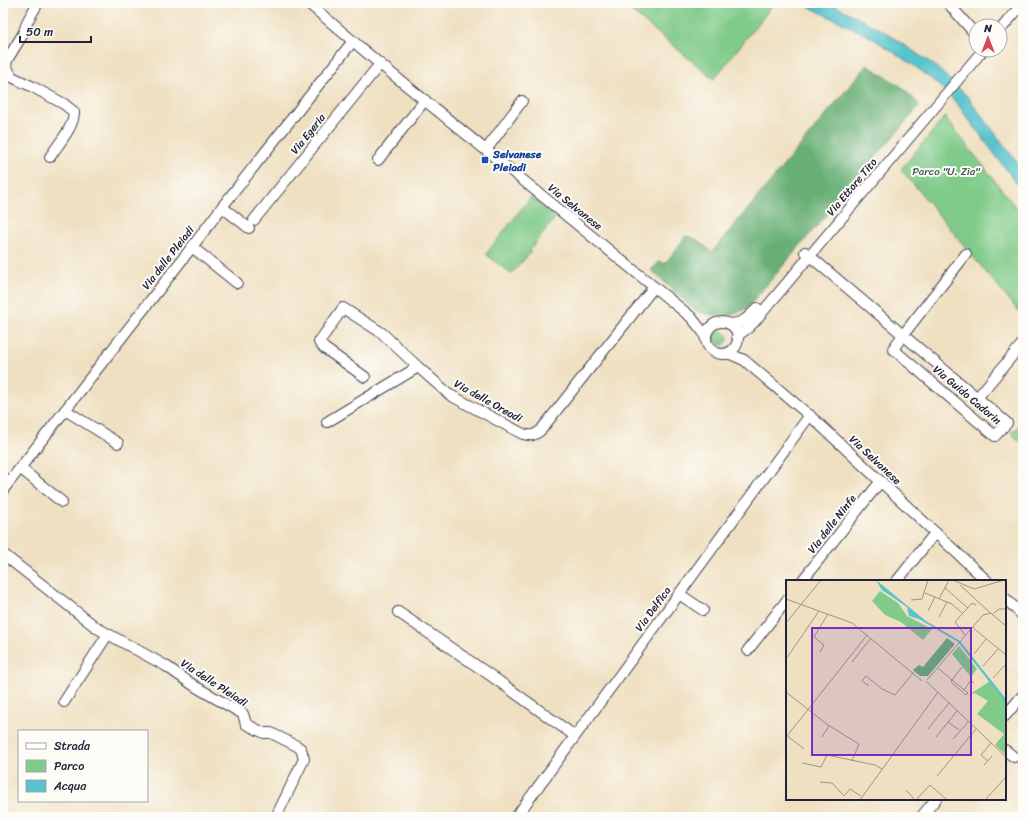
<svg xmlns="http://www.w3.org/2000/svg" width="1026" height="820" viewBox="0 0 1026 820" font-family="Sriracha,sans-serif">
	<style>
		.green { fill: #80cb89; stroke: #517662 }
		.forest { fill: #68af75; stroke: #456858 }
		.water { fill: #57c4cd; stroke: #3c7384 }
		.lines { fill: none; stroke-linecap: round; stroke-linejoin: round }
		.minor-casing { stroke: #413e4f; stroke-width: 12 }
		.minor { stroke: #fff; stroke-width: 10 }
		.transit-dot { fill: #1a4fb4; stroke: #fdfcf7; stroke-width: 1.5 }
		.labels { text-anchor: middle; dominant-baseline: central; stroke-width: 4; stroke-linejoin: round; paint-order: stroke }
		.street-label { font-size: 11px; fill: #22223b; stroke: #fdfcf7 }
		.transit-label { font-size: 11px; font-weight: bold; fill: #164399; stroke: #fdfcf7; text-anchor: start }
		.park-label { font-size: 11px; fill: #435d56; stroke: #fdfcf7 }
		.inset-road { fill: none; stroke: #9d948b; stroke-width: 1 }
		.view { fill: #7b2cbf; fill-opacity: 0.15; stroke: #7b2cbf; stroke-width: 2 }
		.inset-edge { fill: none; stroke: #22223b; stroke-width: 2 }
	</style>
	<rect width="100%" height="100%" fill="#fdfcf7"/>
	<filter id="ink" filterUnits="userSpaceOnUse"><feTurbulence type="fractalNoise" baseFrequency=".025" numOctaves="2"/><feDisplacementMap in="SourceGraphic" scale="8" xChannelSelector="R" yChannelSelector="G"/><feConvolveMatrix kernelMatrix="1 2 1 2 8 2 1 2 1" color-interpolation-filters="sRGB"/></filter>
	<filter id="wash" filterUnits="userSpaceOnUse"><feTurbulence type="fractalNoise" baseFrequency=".012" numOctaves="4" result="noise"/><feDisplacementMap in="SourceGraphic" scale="16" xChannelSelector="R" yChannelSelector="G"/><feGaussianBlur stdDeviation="0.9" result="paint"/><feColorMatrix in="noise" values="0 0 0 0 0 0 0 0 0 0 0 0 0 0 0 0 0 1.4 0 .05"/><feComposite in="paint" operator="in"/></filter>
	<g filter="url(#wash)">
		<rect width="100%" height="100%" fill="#efe0c1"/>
		<g class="green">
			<polygon points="621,3 765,3 772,6 714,79"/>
			<polygon points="945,117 1023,217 1023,317 901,169"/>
			<polygon points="531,197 555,218 529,251 531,252 511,274 486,254"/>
			<circle cx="721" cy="338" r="7"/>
			<polygon points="1023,422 1023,442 1022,443 1011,433"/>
		</g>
		<polygon class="forest" points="867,65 902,87 920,105 747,308 737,313 728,316 724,315 712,315 700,312 692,308 651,270 660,261 665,264 686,236 696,239 712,252"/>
		<polygon class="water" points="801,3 830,3 883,31 934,65 966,95 1023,170 1023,192 958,105 942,88 916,67 869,36"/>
	</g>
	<g filter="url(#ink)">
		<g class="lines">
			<g class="minor-casing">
				<g id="minor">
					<path d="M38,3l-10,17 -5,14 -16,26 -1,6 6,11 19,9 33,18 10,8c0,16 -16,32 -24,45"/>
					<polyline points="308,3 380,64 691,317 703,332 706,339"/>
					<polyline points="948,3 976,35"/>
					<polyline points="1000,30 1023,3"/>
					<polyline points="486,150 522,101"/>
					<polyline points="378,160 425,100"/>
					<polyline points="222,207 249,228"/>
					<polyline points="254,220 380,64"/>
					<polyline points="192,247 237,283"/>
					<polyline points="805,252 1007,423 995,436 893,349 903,335 966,254"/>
					<circle cx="722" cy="338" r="16"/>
					<path d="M729,324c13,0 19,-6 28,-16"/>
					<polyline points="737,336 748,328 755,321 983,50"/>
					<polyline points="725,354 730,354 744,360 817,422 987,581"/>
					<path d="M365,377l-41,-29 -5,-6 24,-34 39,25 36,34 32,28 73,39c8,2 11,2 18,-4l113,-143"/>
					<polyline points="977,398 1023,343"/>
					<polyline points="65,410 118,443"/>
					<polyline points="327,422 418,367"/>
					<polyline points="20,468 62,502"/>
					<polyline points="3,490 192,247 222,207 353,41"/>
					<polyline points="3,554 97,628 166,666 196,687 243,714 246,724 264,733 271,733 297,746 301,749 304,759 276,817"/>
					<polyline points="802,581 876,487 882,482"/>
					<polyline points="897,581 931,538 936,533"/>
					<polyline points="679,594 703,610"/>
					<polyline points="1005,598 1023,616"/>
					<polyline points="398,612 490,675 575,736"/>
					<polyline points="748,650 787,600"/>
					<polyline points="64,702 108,634"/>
					<polyline points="1005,716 1023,695"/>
					<polyline points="1005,750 1014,757"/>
					<polyline points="516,817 810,415"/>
					<polyline points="921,817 936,799"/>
				</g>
			</g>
			<use href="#minor" class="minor"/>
		</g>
	</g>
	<rect class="transit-dot" x="481" y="156" width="8" height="8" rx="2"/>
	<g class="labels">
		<g class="street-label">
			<text transform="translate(308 134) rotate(-51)">Via Egeria</text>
			<text transform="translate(852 187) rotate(-50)">Via Ettore Tito</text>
			<text transform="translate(575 207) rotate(39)">Via Selvanese</text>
			<text transform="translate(168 258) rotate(-52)">Via delle Pleiadi</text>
			<text transform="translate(967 395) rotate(40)">Via Guido Cadorin</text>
			<text transform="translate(488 401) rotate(29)">Via delle Oreadi</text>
			<text transform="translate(875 460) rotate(43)">Via Selvanese</text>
			<text transform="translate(832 524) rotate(-52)">Via delle Ninfe</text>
			<text transform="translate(653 609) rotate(-54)">Via Delfica</text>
			<text transform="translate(214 683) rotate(33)">Via delle Pleiadi</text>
		</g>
		<g class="transit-label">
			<text x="493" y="154">Selvanese<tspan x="493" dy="13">Pleiadi</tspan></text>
		</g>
		<g class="park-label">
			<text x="946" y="171">Parco "U. Zia"</text>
		</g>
	</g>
	<g transform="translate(786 580)">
		<rect width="220" height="220" fill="#efe0c1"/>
		<path d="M94,11l18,12 9,13 25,13 -9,11 -22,-18 -16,-7 -13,-14zM173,66l18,23 -6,8 -19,-23zM204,101l16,20v54l-11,-10 9,-11 -27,-20 11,-13 -13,-8 -6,2z" fill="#80cb89"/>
		<path d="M161,58l8,6 -27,32h-8l-7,-6 6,-5 4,2z" fill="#68af75"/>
		<path d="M90,0l50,41 34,20 46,58v4l-48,-61 -39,-23 -10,-3 -2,-9 -25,-17z" fill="#57c4cd"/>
		<path class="inset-road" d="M167,0l21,9 30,-9M174,5l27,25M159,8l23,20M139,13l27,11 10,9M0,19l66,24 70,58M153,19l10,-19M125,20l11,-1 6,-19M201,30l19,16M142,31l7,-14M207,34l6,-5h7M153,37l8,-15M0,43l35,-43M186,47l34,28M179,55l-10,-13 17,-19 4,2M34,72l4,-7 -10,-8 14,-23M188,74l12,-15M0,79l33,-48M66,82l19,-24M197,86l15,-17M152,88l14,12 16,13 -2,2 -15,-13 1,-2 10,-13M207,98l13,-14M141,100l56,-65 8,-2M140,101l80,76M83,106l-7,-5 4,-5 16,13 13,6 19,-23M178,110l7,-10 3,3M0,112l42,33 31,19 -7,17M162,142l11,8M142,149l21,-26M0,155l18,14M1,156l80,-101M36,157l7,-11M150,157l21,-26M167,159l16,-18M202,181l-7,-6 10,-12M16,183l19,4 6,-12 48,10 7,4M198,185l8,-9M151,196l39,-47M34,202l12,1 12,13 6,-7 11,7M120,210l9,10M74,220l78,-108M130,220l14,-15 17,15M199,220l21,-23"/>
		<path class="view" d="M26,48h159v127h-159z"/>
		<rect width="220" height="220" class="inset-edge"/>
	</g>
	<rect width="1026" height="820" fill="none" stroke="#fdfcf7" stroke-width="16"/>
	<rect x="18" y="730" width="130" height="72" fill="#fdfcf7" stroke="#a5a5ac"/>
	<rect x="26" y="743" width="20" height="6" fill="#ffffff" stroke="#a5a5ac"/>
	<text x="54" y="750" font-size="12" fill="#22223b">Strada</text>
	<rect x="26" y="760" width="20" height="12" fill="#80cb89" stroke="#a5a5ac"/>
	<text x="54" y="770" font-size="12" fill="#22223b">Parco</text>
	<rect x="26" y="780" width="20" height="12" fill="#57c4cd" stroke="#a5a5ac"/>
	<text x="54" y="790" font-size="12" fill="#22223b">Acqua</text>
	<g transform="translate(988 38)"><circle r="19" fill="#fdfcf7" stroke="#a5a5ac"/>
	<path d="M0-3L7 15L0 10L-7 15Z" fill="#d1495b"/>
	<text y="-6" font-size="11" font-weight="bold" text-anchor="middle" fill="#22223b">N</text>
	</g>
	<path d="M20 36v6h71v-6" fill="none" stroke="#22223b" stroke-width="2"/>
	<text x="26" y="36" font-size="12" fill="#22223b" stroke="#fdfcf7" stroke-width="3" paint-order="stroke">50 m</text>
</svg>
